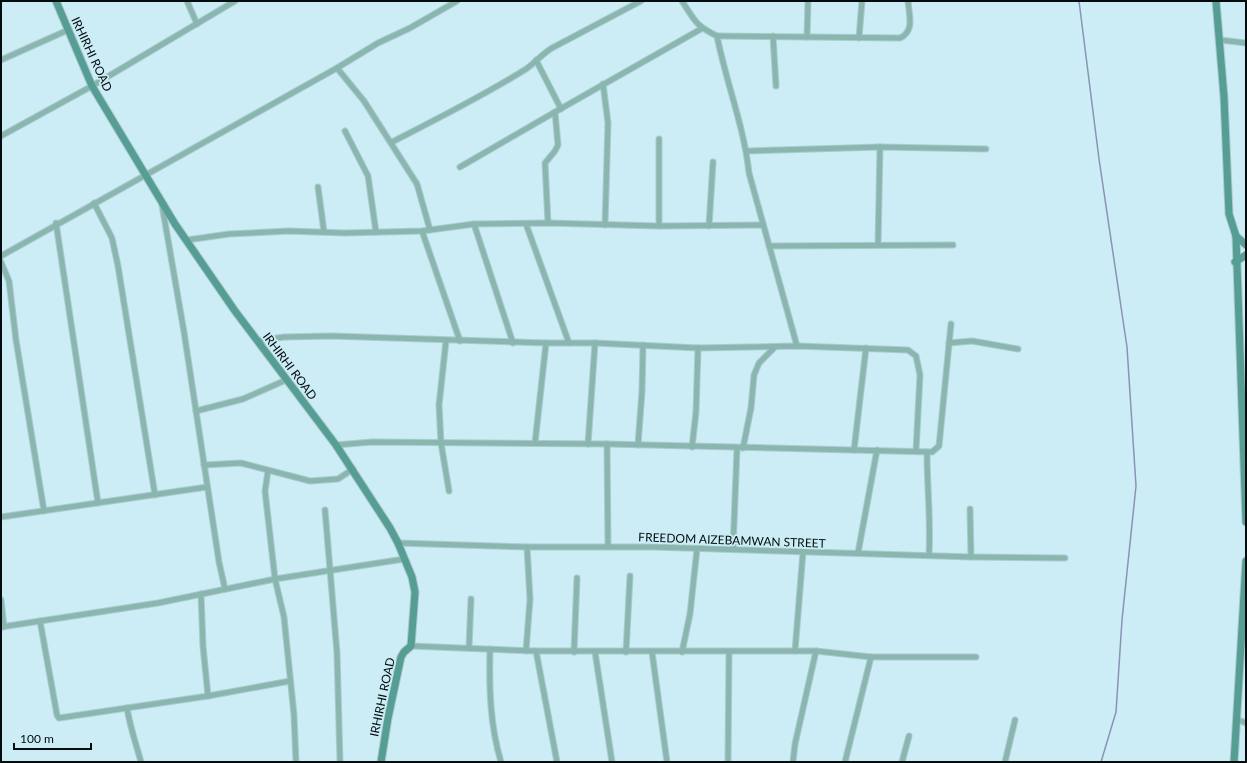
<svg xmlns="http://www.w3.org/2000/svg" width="1247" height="763" viewBox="0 0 1247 763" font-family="Lato,sans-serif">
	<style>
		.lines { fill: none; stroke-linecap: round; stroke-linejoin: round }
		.stream { stroke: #8993b4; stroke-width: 1.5 }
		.street-casing { stroke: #acc9d0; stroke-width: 7 }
		.secondary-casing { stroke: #acc9d0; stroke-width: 9 }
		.street { stroke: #89b6af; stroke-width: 5 }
		.secondary { stroke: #569d94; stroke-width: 7 }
		.labels { text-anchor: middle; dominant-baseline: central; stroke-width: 3.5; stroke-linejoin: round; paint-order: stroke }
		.street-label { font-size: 12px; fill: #030d10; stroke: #ccedf5 }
	</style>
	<rect width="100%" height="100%" fill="#ccedf5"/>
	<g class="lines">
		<polyline class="stream" points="1079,1 1099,159 1127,347 1136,486 1122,620 1116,712 1101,762"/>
		<g class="street-casing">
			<g id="street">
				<polyline points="187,1 197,24"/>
				<path d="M682,1c13,20 13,24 35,35 9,46 27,90 32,137l48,173"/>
				<path d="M717,36l183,2c15,-7 9,-23 8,-37"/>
				<polyline points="773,36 776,86"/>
				<polyline points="807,37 808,1"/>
				<polyline points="859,38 862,1"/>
				<polyline points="1220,40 1246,43"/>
				<polyline points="1,60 68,30"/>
				<polyline points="536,60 561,109"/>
				<polyline points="337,68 364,101 417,184 430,230"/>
				<polyline points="603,84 608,123 605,225"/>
				<polyline points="345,131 368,176 376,232"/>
				<polyline points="1,136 92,86 235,1"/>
				<polyline points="659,139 659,226"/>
				<path d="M392,142c45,-23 91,-46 134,-73 9,-6 16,-15 26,-21l89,-47"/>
				<polyline points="747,151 880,147 986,149"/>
				<polyline points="460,167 555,112"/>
				<polyline points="318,187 324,232"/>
				<polyline points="94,203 112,238 118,266 155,495"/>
				<polyline points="162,205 184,332 219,562 225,589"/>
				<polyline points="56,223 98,503"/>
				<polyline points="548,223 545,163 555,151 558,145 555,112 701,29"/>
				<polyline points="474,224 513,343"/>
				<polyline points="526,224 569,343"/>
				<polyline points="709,226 713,162"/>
				<polyline points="422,231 460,341"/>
				<polyline points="187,240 229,234 289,231 345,233 422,231 474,224 548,223 659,226 763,225"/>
				<polyline points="878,245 880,147"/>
				<polyline points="769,246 953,245"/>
				<polyline points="1,256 337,68 378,43 410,28 457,1"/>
				<polyline points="1,262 9,281 16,340 44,511"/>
				<polyline points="258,341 284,337 331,336 546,343 595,343 698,348 797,346 908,350 916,356 920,375 916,451"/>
				<polyline points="446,341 439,405 441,443 449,491"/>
				<polyline points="949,343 972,341 1018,349"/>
				<polyline points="196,411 243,399 286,380"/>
				<polyline points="535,443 546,343"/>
				<polyline points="588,444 595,343"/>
				<polyline points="607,444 608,546"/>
				<polyline points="336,445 372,442 607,444 932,452 939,446 951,324"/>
				<polyline points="638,445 642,391 643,345"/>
				<polyline points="692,447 696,412 698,348"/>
				<polyline points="743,448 751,408 754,375 759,363 775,347"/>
				<polyline points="854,450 866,348"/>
				<path d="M927,452c0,35 4,69 2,103"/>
				<polyline points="204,465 241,463 310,481 338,479 353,469"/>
				<polyline points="268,471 265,491 275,579 284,617 294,715 296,762"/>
				<polyline points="970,509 971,557"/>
				<polyline points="325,510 337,653 340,762"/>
				<polyline points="1,517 207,487"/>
				<polyline points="398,543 527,547 653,547 971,557 1065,558"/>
				<polyline points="733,549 737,449"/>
				<polyline points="858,553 877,450"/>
				<polyline points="201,594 203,646 208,696"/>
				<polyline points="1,600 4,627"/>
				<polyline points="40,621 57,715 59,718 208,696 290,681"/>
				<polyline points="1,627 158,603 275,579 404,559"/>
				<polyline points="411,646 536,651 816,651 871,657 976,657"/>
				<polyline points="469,648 471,599"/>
				<path d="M490,649c-1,39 0,76 11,113"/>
				<polyline points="526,651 530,599 527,547"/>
				<polyline points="536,651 557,762"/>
				<polyline points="795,651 803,552"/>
				<polyline points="574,652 577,578"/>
				<polyline points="595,652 612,762"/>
				<polyline points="626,652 630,576"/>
				<polyline points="652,652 667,762"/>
				<polyline points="682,652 690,614 697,549"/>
				<path d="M127,708c3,19 9,36 14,54"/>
				<polyline points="1236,719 1246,723"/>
				<polyline points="728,762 729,652"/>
				<polyline points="793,762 795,744 816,651"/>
				<polyline points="845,762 871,657"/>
				<polyline points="902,762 909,736"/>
				<polyline points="1005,762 1015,720"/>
			</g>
		</g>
		<g class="secondary-casing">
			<g id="secondary">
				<polyline points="56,1 92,86 175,224 235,311 336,445 390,528 398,543 412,577 415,592 411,646 404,652 401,657 388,718 381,762"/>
				<polyline points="1216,1 1224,97 1229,214 1236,236 1246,522"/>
				<polyline points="1236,236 1246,245"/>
				<polyline points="1235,262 1246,255"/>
				<polyline points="1234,762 1246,561"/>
			</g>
		</g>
		<use href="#street" class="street"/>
		<use href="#secondary" class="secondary"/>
	</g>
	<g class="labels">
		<g class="street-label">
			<text transform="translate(92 54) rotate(65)">IRHIRHI ROAD</text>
			<text transform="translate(290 366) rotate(53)">IRHIRHI ROAD</text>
			<text transform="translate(732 540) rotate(2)">FREEDOM AIZEBAMWAN STREET</text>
			<text transform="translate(382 697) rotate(-78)">IRHIRHI ROAD</text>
		</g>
	</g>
	<rect width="1247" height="763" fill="none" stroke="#030d10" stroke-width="4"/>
	<path d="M14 743v6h77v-6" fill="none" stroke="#030d10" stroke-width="2"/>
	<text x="20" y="743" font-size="12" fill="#030d10" stroke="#ccedf5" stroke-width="3" paint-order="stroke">100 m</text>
</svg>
